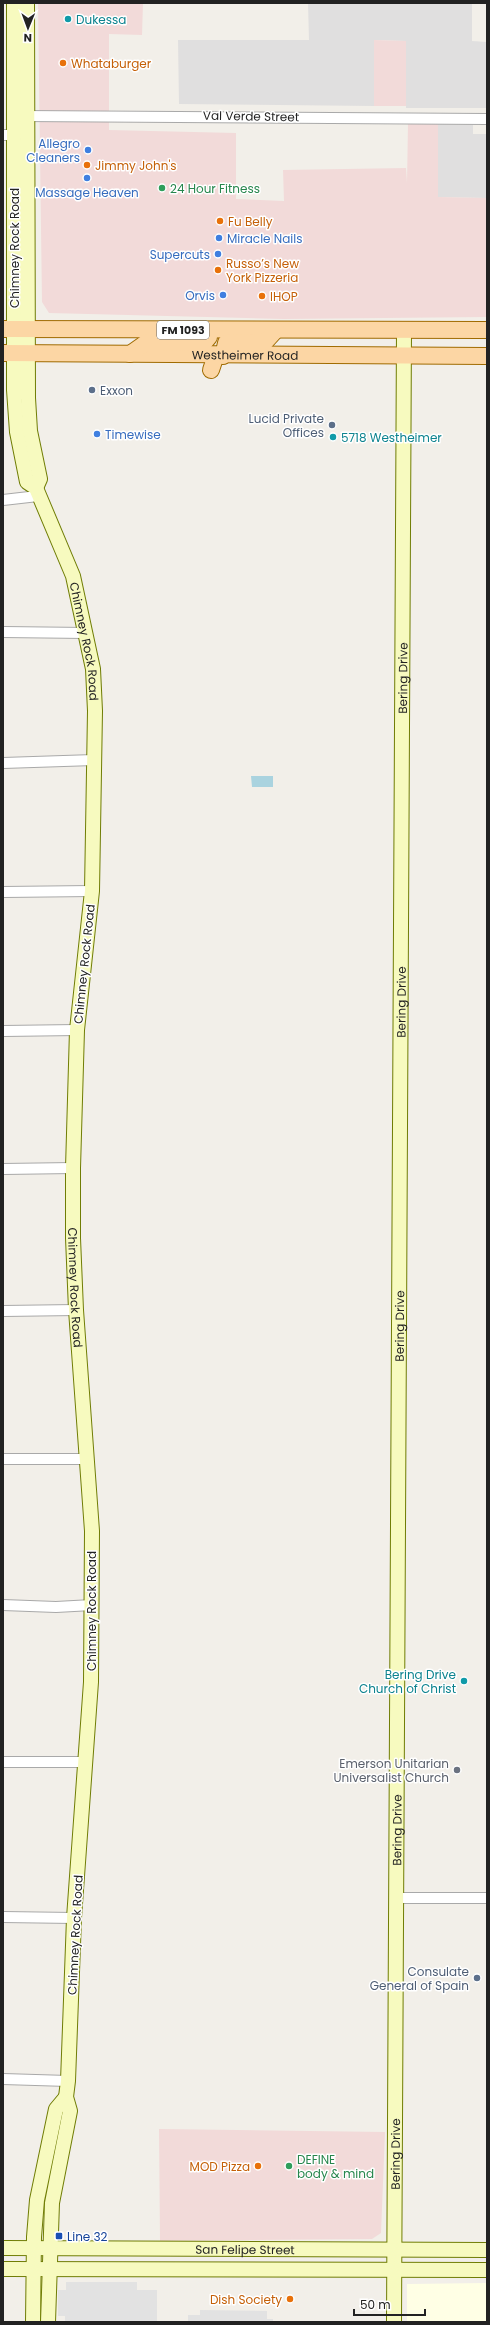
<svg xmlns="http://www.w3.org/2000/svg" width="490" height="2325" viewBox="0 0 490 2325" font-family="Poppins,sans-serif">
	<style>
		.residential { fill: #e0dfdf }
		.commercial { fill: #f2dad9 }
		.education { fill: #ffffe5 }
		.parking { fill: #e2e2e2 }
		.water { fill: #aad3df }
		.lines { fill: none; stroke-linecap: round; stroke-linejoin: round }
		.street-casing { stroke: #a9a9a9; stroke-width: 12 }
		.secondary-casing { stroke: #707d05; stroke-width: 16 }
		.primary-casing { stroke: #a06b00; stroke-width: 18 }
		.street { stroke: #fff; stroke-width: 10 }
		.secondary { stroke: #f7fabf; stroke-width: 14 }
		.primary { stroke: #fcd6a4; stroke-width: 16 }
		.culture-dot { fill: #0f9aa8; stroke: #fff; stroke-width: 1.5 }
		.food-dot { fill: #e8710a; stroke: #fff; stroke-width: 1.5 }
		.shop-dot { fill: #3f7fe0; stroke: #fff; stroke-width: 1.5 }
		.leisure-dot { fill: #2e9e5b; stroke: #fff; stroke-width: 1.5 }
		.service-dot { fill: #5c6f8a; stroke: #fff; stroke-width: 1.5 }
		.worship-dot { fill: #6b7280; stroke: #fff; stroke-width: 1.5 }
		.transit-dot { fill: #1a4fb4; stroke: #fff; stroke-width: 1.5 }
		.labels { text-anchor: middle; dominant-baseline: central; stroke-width: 3; stroke-linejoin: round; paint-order: stroke }
		.shield { fill: #fff; stroke: #646464; stroke-width: 1 }
		.shield-label { font-size: 11px; font-weight: bold; fill: #222 }
		.culture-label { font-size: 12px; fill: #0d838f; stroke: #fff; text-anchor: start }
		.food-label { font-size: 12px; fill: #c56008; stroke: #fff; text-anchor: start }
		.street-label { font-size: 12px; fill: #222; stroke: #fff }
		.shop-label { font-size: 12px; fill: #366cbe; stroke: #fff; text-anchor: end }
		.leisure-label { font-size: 12px; fill: #27864d; stroke: #fff; text-anchor: start }
		.service-label { font-size: 12px; fill: #4e5e75; stroke: #fff; text-anchor: end }
		.worship-label { font-size: 12px; fill: #5b616d; stroke: #fff; text-anchor: end }
		.transit-label { font-size: 12px; fill: #164399; stroke: #fff; text-anchor: start }
	</style>
	<rect width="100%" height="100%" fill="#f2efe9"/>
	<g class="residential">
		<polygon points="308,3 472,3 472,41 487,42 487,108 406,108 406,41 374,40 374,106 179,104 178,40 309,40"/>
		<polygon points="438,124 473,125 473,134 487,134 487,198 438,197"/>
	</g>
	<g class="commercial">
		<polygon points="38,3 143,3 142,35 109,34 109,130 236,133 236,199 284,201 283,170 406,168 407,183 408,124 438,124 438,197 487,198 487,317 283,319 49,313 42,302"/>
		<polygon points="374,40 406,41 406,106 374,106"/>
		<polygon points="159,2129 385,2132 381,2233 372,2239 160,2241"/>
	</g>
	<polygon class="education" points="487,2283 487,2322 407,2322 407,2284"/>
	<g class="parking">
		<polygon points="66,2282 137,2282 137,2290 157,2290 157,2322 65,2322 65,2316 58,2316 58,2290 66,2290"/>
		<polygon points="200,2310 267,2311 267,2319 273,2319 273,2322 188,2322 188,2315 200,2315"/>
	</g>
	<polygon class="water" points="251,776 273,776 273,787 252,787"/>
	<g class="lines">
		<g class="street-casing">
			<g id="street">
				<polyline points="22,116 487,119"/>
				<polyline points="3,135 20,135"/>
				<polyline points="3,500 38,496"/>
				<polyline points="3,632 86,633"/>
				<polyline points="3,763 94,760"/>
				<polyline points="3,892 92,891"/>
				<polyline points="3,1031 77,1030"/>
				<polyline points="3,1169 73,1168"/>
				<polyline points="3,1311 76,1310"/>
				<polyline points="3,1459 87,1459"/>
				<polyline points="3,1605 56,1607 92,1605"/>
				<polyline points="3,1762 86,1762"/>
				<polyline points="395,1898 487,1898"/>
				<polyline points="3,1917 74,1918"/>
				<polyline points="3,2079 68,2081"/>
			</g>
		</g>
		<g class="secondary-casing">
			<g id="secondary">
				<path id="s1" d="M14,3v387l3,42 10,50 9,6 37,88 20,93 2,42 -3,180 -15,139 -4,138v70l3,72 16,221 -1,151 -17,236 -6,163 -2,16 4,14 -18,92 -4,119"/>
				<polyline points="27,3 28,398 30,431 40,479 36,488"/>
				<path id="s2" d="M3,2248l484,2"/>
				<polyline points="3,2269 487,2270"/>
				<polyline points="33,2322 34,2237 37,2200 56,2109 66,2097"/>
				<path id="s3" d="M394,2322l10,-1992"/>
			</g>
		</g>
		<g class="primary-casing">
			<g id="primary">
				<polyline points="3,329 487,330"/>
				<path id="s4" d="M3,353l484,3"/>
				<polyline points="130,354 147,342 204,343 209,337 209,330"/>
				<polyline points="223,356 226,343 265,342 276,330"/>
				<polyline points="211,370 216,355"/>
			</g>
		</g>
		<use href="#street" class="street"/>
		<use href="#secondary" class="secondary"/>
		<use href="#primary" class="primary"/>
	</g>
	<g class="culture-dot">
		<circle cx="68" cy="19" r="4"/>
		<circle cx="333" cy="437" r="4"/>
		<circle cx="464" cy="1681" r="4"/>
	</g>
	<g class="food-dot">
		<circle cx="63" cy="63" r="4"/>
		<circle cx="87" cy="165" r="4"/>
		<circle cx="220" cy="221" r="4"/>
		<circle cx="218" cy="270" r="4"/>
		<circle cx="262" cy="296" r="4"/>
		<circle cx="258" cy="2166" r="4"/>
		<circle cx="290" cy="2299" r="4"/>
	</g>
	<g class="shop-dot">
		<circle cx="88" cy="150" r="4"/>
		<circle cx="87" cy="178" r="4"/>
		<circle cx="219" cy="238" r="4"/>
		<circle cx="218" cy="254" r="4"/>
		<circle cx="223" cy="295" r="4"/>
		<circle cx="97" cy="434" r="4"/>
	</g>
	<g class="leisure-dot">
		<circle cx="162" cy="188" r="4"/>
		<circle cx="289" cy="2166" r="4"/>
	</g>
	<g class="service-dot">
		<circle cx="92" cy="390" r="4"/>
		<circle cx="332" cy="425" r="4"/>
		<circle cx="477" cy="1978" r="4"/>
	</g>
	<circle class="worship-dot" cx="457" cy="1770" r="4"/>
	<rect class="transit-dot" x="55" y="2232" width="8" height="8" rx="2"/>
	<g class="labels">
		<rect class="shield" x="157" y="321" width="52" height="18" rx="3"/>
		<g class="shield-label">
			<text x="183" y="330">FM 1093</text>
		</g>
		<g class="culture-label">
			<text x="76" y="19">Dukessa</text>
			<text x="341" y="437">5718 Westheimer</text>
			<text x="456" y="1674" text-anchor="end">Bering Drive<tspan x="456" dy="14">Church of Christ</tspan></text>
		</g>
		<g class="food-label">
			<text x="71" y="63">Whataburger</text>
			<text x="95" y="165">Jimmy John's</text>
			<text x="228" y="221">Fu Belly</text>
			<text x="226" y="263">Russo’s New<tspan x="226" dy="14">York Pizzeria</tspan></text>
			<text x="270" y="296">IHOP</text>
			<text x="250" y="2166" text-anchor="end">MOD Pizza</text>
			<text x="282" y="2299" text-anchor="end">Dish Society</text>
		</g>
		<g class="street-label">
			<text transform="translate(251 116) rotate(1)">Val Verde Street</text>
			<text transform="translate(14 248) rotate(-90)">Chimney Rock Road</text>
			<text stroke="none"><textPath href="#s4" startOffset="242">Westheimer Road</textPath></text>
			<text stroke="none"><textPath href="#s1" startOffset="653">Chimney Rock Road</textPath></text>
			<text stroke="none"><textPath href="#s3" startOffset="1644">Bering Drive</textPath></text>
			<text transform="translate(84 964) rotate(-84)">Chimney Rock Road</text>
			<text stroke="none"><textPath href="#s3" startOffset="1320">Bering Drive</textPath></text>
			<text stroke="none"><textPath href="#s1" startOffset="1301">Chimney Rock Road</textPath></text>
			<text stroke="none"><textPath href="#s3" startOffset="996">Bering Drive</textPath></text>
			<text transform="translate(91 1611) rotate(-90)">Chimney Rock Road</text>
			<text stroke="none"><textPath href="#s3" startOffset="492">Bering Drive</textPath></text>
			<text transform="translate(75 1935) rotate(-87)">Chimney Rock Road</text>
			<text stroke="none"><textPath href="#s3" startOffset="168">Bering Drive</textPath></text>
			<text stroke="none"><textPath href="#s2" startOffset="242">San Felipe Street</textPath></text>
		</g>
		<g class="shop-label">
			<text x="80" y="143">Allegro<tspan x="80" dy="14">Cleaners</tspan></text>
			<text x="87" y="192" text-anchor="middle">Massage Heaven</text>
			<text x="227" y="238" text-anchor="start">Miracle Nails</text>
			<text x="210" y="254">Supercuts</text>
			<text x="215" y="295">Orvis</text>
			<text x="105" y="434" text-anchor="start">Timewise</text>
		</g>
		<g class="leisure-label">
			<text x="170" y="188">24 Hour Fitness</text>
			<text x="297" y="2159">DEFINE<tspan x="297" dy="14">body &amp; mind</tspan></text>
		</g>
		<g class="service-label">
			<text x="100" y="390" text-anchor="start">Exxon</text>
			<text x="324" y="418">Lucid Private<tspan x="324" dy="14">Offices</tspan></text>
			<text x="469" y="1971">Consulate<tspan x="469" dy="14">General of Spain</tspan></text>
		</g>
		<g class="worship-label">
			<text x="449" y="1763">Emerson Unitarian<tspan x="449" dy="14">Universalist Church</tspan></text>
		</g>
		<g class="transit-label">
			<text x="67" y="2236">Line 32</text>
		</g>
	</g>
	<rect width="490" height="2325" fill="none" stroke="#222222" stroke-width="8"/>
	<g transform="translate(28 28) rotate(181)" stroke="#ffffff" stroke-width="3" paint-order="stroke">
	<path d="M0-3L7 15L0 10L-7 15Z" fill="#222222"/>
	<text y="-6" font-size="11" font-weight="bold" text-anchor="middle" fill="#222222">N</text>
	</g>
	<path d="M354 2309v6h71v-6" fill="none" stroke="#222222" stroke-width="2"/>
	<text x="360" y="2309" font-size="12" fill="#222222" stroke="#ffffff" stroke-width="3" paint-order="stroke">50 m</text>
</svg>
